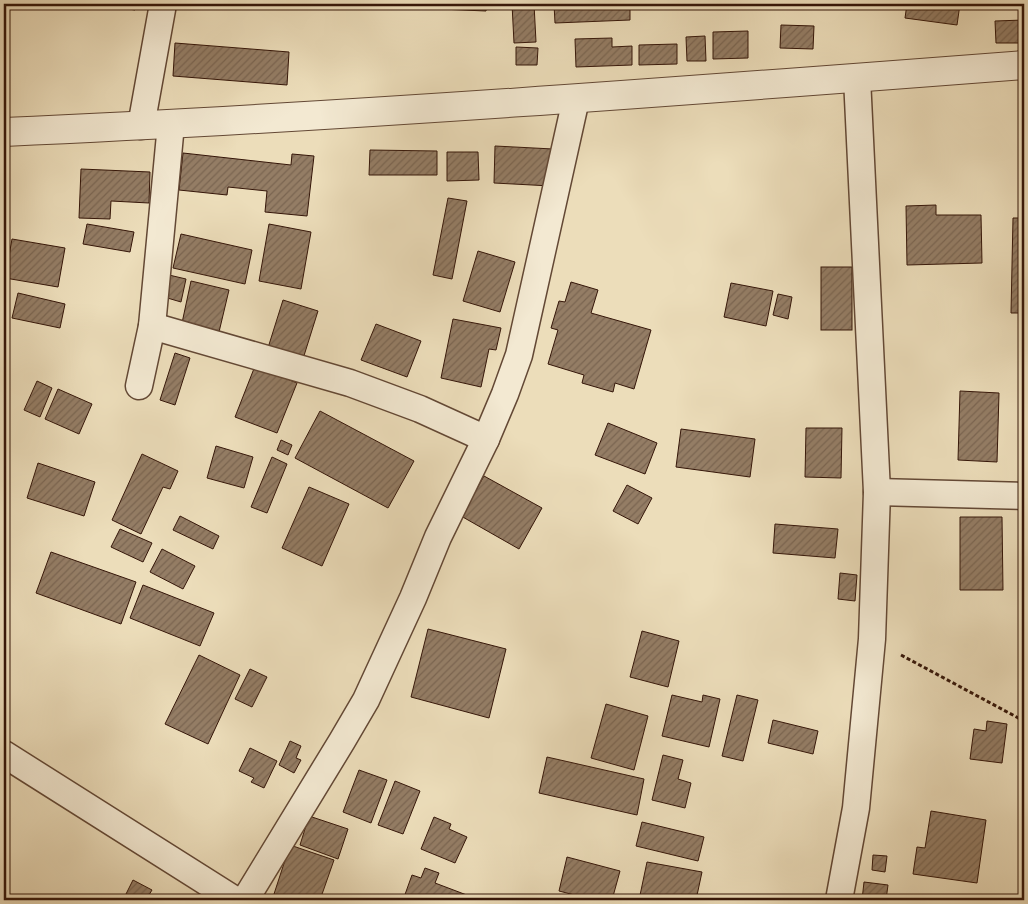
<svg xmlns="http://www.w3.org/2000/svg" width="1028" height="904" viewBox="0 0 1028 904" font-family="'IM FELL Double Pica',serif">
	<style>
		.building { fill: url(#building-hatch); stroke: #351609 }
		.lines { fill: none; stroke-linecap: round; stroke-linejoin: round }
		.minor-casing { stroke: #634835; stroke-width: 29 }
		.tertiary-casing { stroke: #634835; stroke-width: 30 }
		.path { stroke: #351609; stroke-width: 3; stroke-dasharray: 4 2.5; stroke-linecap: butt }
		.minor { stroke: #f3e9d2; stroke-width: 26 }
		.tertiary { stroke: #f3e9d2; stroke-width: 28 }
	</style>
	<defs>
		<pattern id="building-hatch" width="6" height="6" patternUnits="userSpaceOnUse" patternTransform="scale(1.25)"><rect width="6" height="6" fill="#947d65"/><path d="M-1 1l2-2M0 6l6-6M5 7l2-2" fill="none" stroke="#7a6551"/></pattern>
	</defs>
	<rect width="100%" height="100%" fill="#ecddba"/>
	<filter id="stains"><feTurbulence type="fractalNoise" baseFrequency=".004" numOctaves="4"/><feColorMatrix values="0 0 0 0 .2 0 0 0 0 .09 0 0 0 0 .02 0 0 0 .5 -.17"/></filter>
	<radialGradient id="worn" r=".72"><stop offset=".6" stop-color="#630" stop-opacity="0"/><stop offset="1" stop-color="#630" stop-opacity=".3"/></radialGradient>
	<g class="building">
		<polygon points="104,4 136,4 135,10 104,5"/>
		<polygon points="440,4 487,4 486,11 440,9"/>
		<polygon points="512,4 534,4 536,42 514,43"/>
		<polygon points="554,4 630,4 630,20 555,23"/>
		<polygon points="907,4 960,4 957,25 905,18"/>
		<polygon points="1024,20 1024,43 996,43 995,21"/>
		<polygon points="781,25 814,26 813,49 780,48"/>
		<polygon points="748,31 748,58 713,59 713,32"/>
		<polygon points="705,36 706,61 687,61 686,37"/>
		<polygon points="612,38 612,47 632,46 632,65 576,67 575,39"/>
		<polygon points="175,43 289,52 287,85 173,76"/>
		<polygon points="677,44 677,64 639,65 639,45"/>
		<polygon points="516,47 538,48 537,65 516,65"/>
		<polygon points="495,146 553,149 551,186 494,183"/>
		<polygon points="370,150 437,151 437,175 369,175"/>
		<polygon points="447,152 478,152 479,180 447,181"/>
		<polygon points="183,153 291,165 292,154 314,156 307,216 265,212 267,191 228,187 227,195 179,190"/>
		<polygon points="81,169 150,172 149,203 111,201 110,219 79,218"/>
		<polygon points="448,198 467,201 452,279 433,275"/>
		<polygon points="936,205 936,215 981,215 982,263 907,265 906,206"/>
		<polygon points="1013,218 1024,218 1024,338 1019,338 1019,313 1011,313"/>
		<polygon points="87,224 134,232 130,252 83,244"/>
		<polygon points="269,224 311,232 301,289 259,281"/>
		<polygon points="181,234 252,250 245,284 173,268"/>
		<polygon points="12,239 65,248 58,287 5,278"/>
		<polygon points="478,251 515,262 500,312 463,301"/>
		<rect x="821" y="267" width="31" height="63"/>
		<polygon points="169,275 186,279 181,302 164,297"/>
		<polygon points="191,281 229,290 219,332 182,323"/>
		<polygon points="571,282 598,290 591,313 651,330 634,389 615,383 613,392 582,383 584,375 548,364 558,330 551,328 559,301 565,302"/>
		<polygon points="731,283 773,291 766,326 724,317"/>
		<polygon points="18,293 65,304 60,328 12,318"/>
		<polygon points="778,294 792,297 788,319 773,315"/>
		<polygon points="283,300 318,311 302,362 267,351"/>
		<polygon points="453,319 501,328 496,350 489,349 481,387 441,378"/>
		<polygon points="376,324 421,341 407,377 361,360"/>
		<polygon points="175,353 190,358 175,405 160,400"/>
		<polygon points="255,366 297,383 277,433 235,417"/>
		<polygon points="37,381 52,388 40,417 24,410"/>
		<polygon points="58,389 92,404 79,434 45,419"/>
		<polygon points="960,391 999,393 997,462 958,460"/>
		<polygon points="320,411 414,461 388,508 295,458"/>
		<polygon points="608,423 657,443 645,474 595,455"/>
		<polygon points="806,428 842,428 841,478 805,477"/>
		<polygon points="681,429 755,439 750,477 676,467"/>
		<polygon points="281,440 292,445 288,455 277,450"/>
		<polygon points="216,446 253,457 244,488 207,478"/>
		<polygon points="142,454 178,471 170,489 163,487 141,534 112,520"/>
		<polygon points="272,457 287,464 267,513 251,507"/>
		<polygon points="38,463 95,482 84,516 27,498"/>
		<polygon points="484,476 542,508 519,549 461,516"/>
		<polygon points="627,485 652,498 638,524 613,511"/>
		<polygon points="309,487 349,504 322,566 282,548"/>
		<polygon points="180,516 219,536 213,549 173,530"/>
		<polygon points="960,517 1002,517 1003,590 960,590"/>
		<polygon points="775,524 838,529 835,558 773,553"/>
		<polygon points="120,529 152,543 143,562 111,547"/>
		<polygon points="162,549 195,566 183,589 150,572"/>
		<polygon points="51,552 136,582 121,624 36,593"/>
		<polygon points="840,573 857,575 855,601 838,599"/>
		<polygon points="143,585 214,613 200,646 130,618"/>
		<polygon points="428,629 506,649 489,718 411,697"/>
		<polygon points="642,631 679,641 668,687 630,677"/>
		<polygon points="199,655 240,675 208,744 165,724"/>
		<polygon points="250,669 267,677 252,707 235,699"/>
		<polygon points="672,695 702,702 703,695 720,699 709,747 662,736"/>
		<polygon points="737,695 758,700 743,761 722,756"/>
		<polygon points="606,704 648,716 634,770 591,758"/>
		<polygon points="773,720 818,731 813,754 768,743"/>
		<polygon points="987,721 1007,724 1002,763 970,759 974,729 986,731"/>
		<polygon points="290,741 301,746 296,758 301,760 294,773 279,765"/>
		<polygon points="250,748 277,761 264,788 251,782 254,778 239,771"/>
		<polygon points="663,755 683,760 678,779 691,783 685,808 652,800"/>
		<polygon points="547,757 644,779 637,815 539,793"/>
		<polygon points="359,770 387,780 371,823 343,812"/>
		<polygon points="395,781 420,791 403,834 378,825"/>
		<polygon points="931,811 986,820 977,883 913,874 917,847 925,848"/>
		<polygon points="309,816 348,829 338,859 300,845"/>
		<polygon points="434,817 451,824 449,829 467,837 455,863 421,849"/>
		<polygon points="642,822 704,837 698,861 636,846"/>
		<polygon points="290,845 334,860 320,900 292,900 274,894"/>
		<polygon points="873,855 887,856 885,872 872,870"/>
		<polygon points="567,857 620,871 612,900 594,900 559,891"/>
		<polygon points="647,862 702,872 696,900 639,900"/>
		<polygon points="425,868 439,873 435,883 472,897 470,900 403,900 412,875 421,878"/>
		<polygon points="133,880 152,890 146,900 123,900"/>
		<polygon points="864,882 888,885 886,900 862,900"/>
		<polygon points="896,895 921,900 895,900"/>
	</g>
	<g class="lines">
		<g class="minor-casing">
			<g id="minor">
				<polyline points="141,126 163,4"/>
				<polyline points="152,326 350,383 420,409 486,439"/>
				<polyline points="139,386 152,326 171,124"/>
				<polyline points="877,492 1024,496"/>
				<polyline points="4,754 235,900"/>
				<polyline points="245,900 342,741 366,700 413,598 438,537 486,439 505,394 519,355 576,99"/>
				<polyline points="839,900 856,808 872,639 877,492 857,78"/>
			</g>
		</g>
		<g class="tertiary-casing">
			<path id="tertiary" d="M4,132c340,-15 680,-41 1020,-67"/>
		</g>
		<polyline class="path" points="901,655 1024,721"/>
		<use href="#minor" class="minor"/>
		<use href="#tertiary" class="tertiary"/>
	</g>
	<rect width="1028" height="904" fill="none" stroke="#ecddba" stroke-width="20"/>
	<rect x="5" y="5" width="1018" height="894" fill="none" stroke="#351609" stroke-width="2.5"/>
	<rect x="10" y="10" width="1008" height="884" fill="none" stroke="#351609"/>
	<rect width="100%" height="100%" filter="url(#stains)"/>
	<rect width="100%" height="100%" fill="url(#worn)"/>
</svg>
